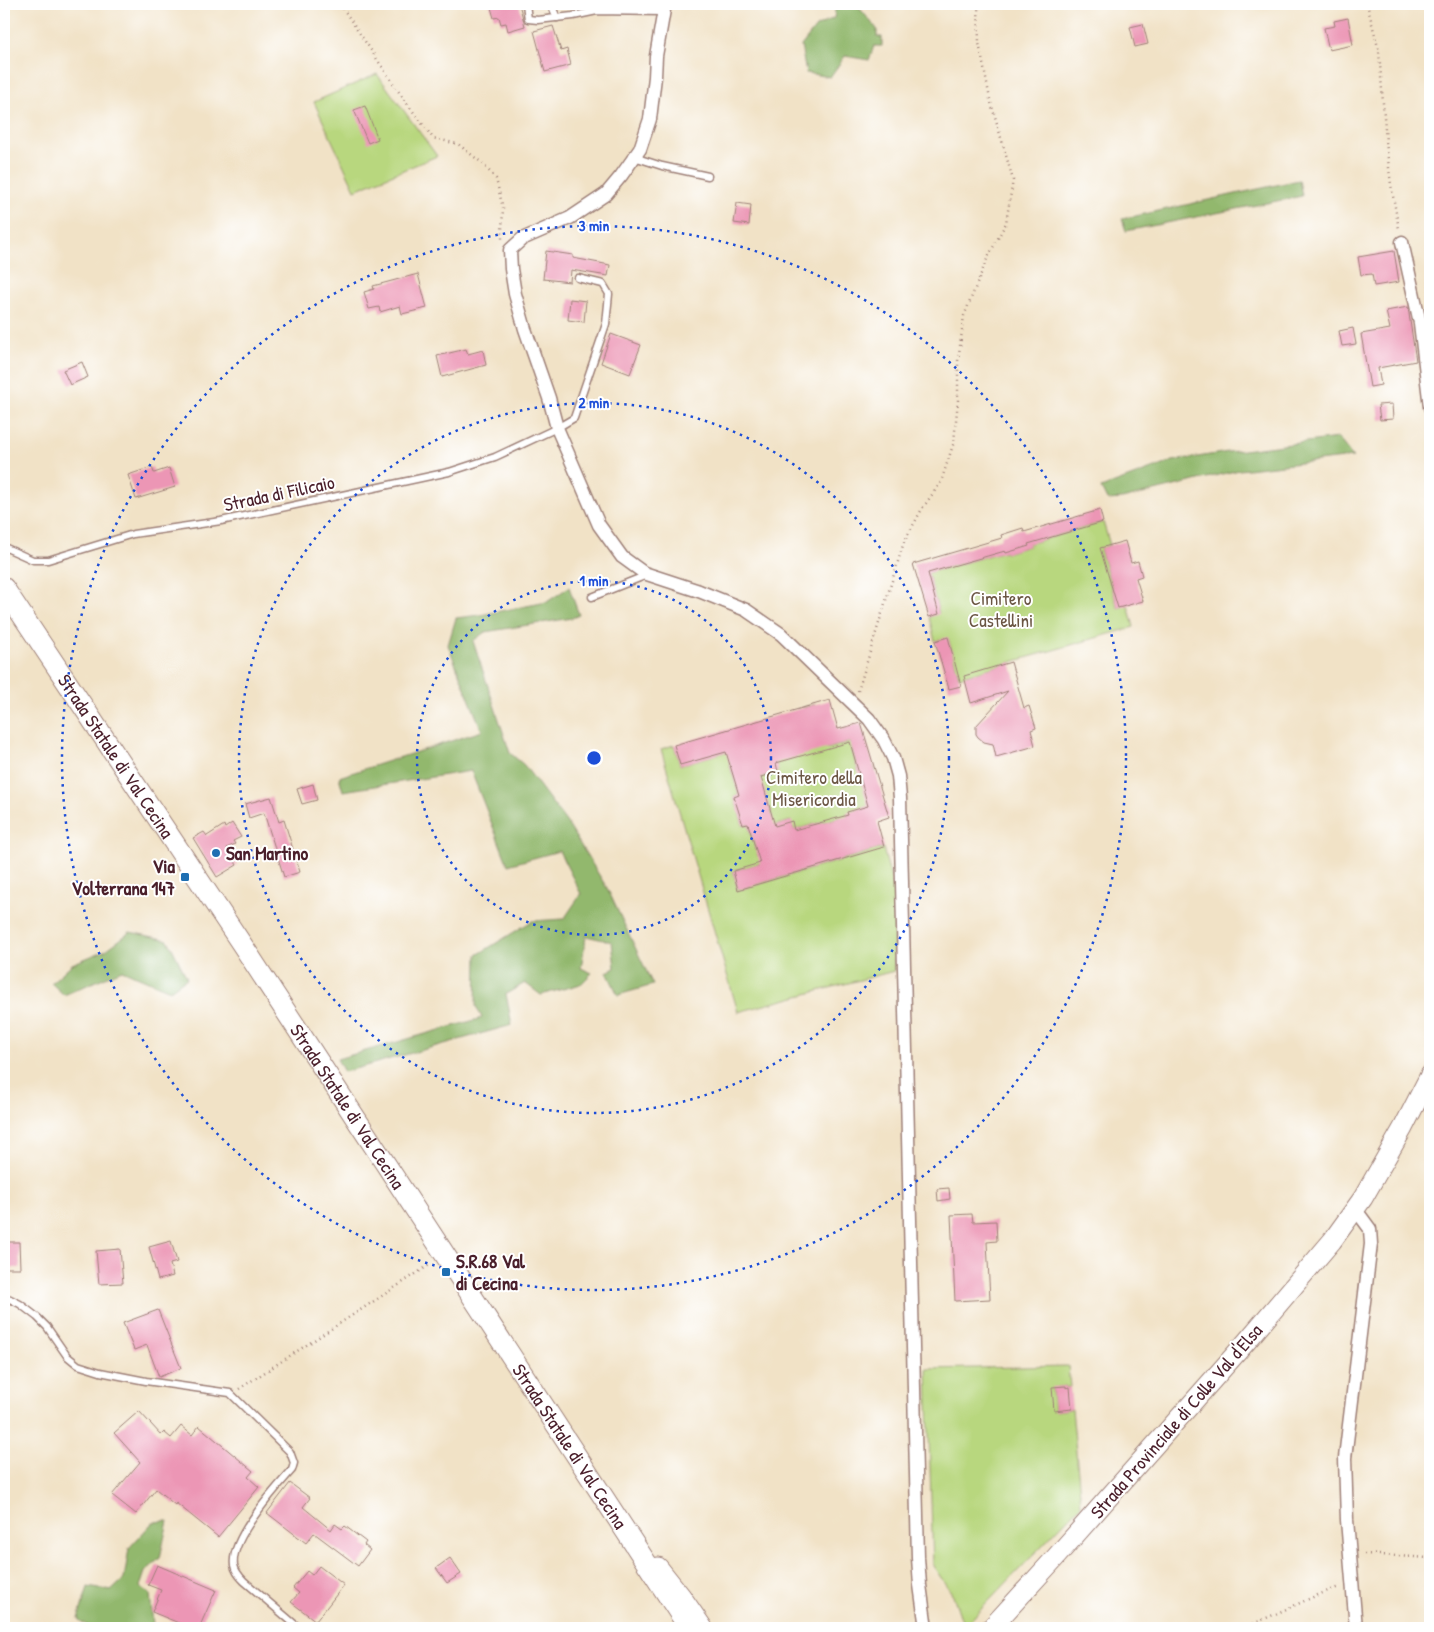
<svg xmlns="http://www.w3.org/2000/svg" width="1434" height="1632" viewBox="0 0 1434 1632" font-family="'Patrick Hand',sans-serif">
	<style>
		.green { fill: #b8d77e; stroke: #817b54; fill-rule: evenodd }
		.forest { fill: #92b86d; stroke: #6e6c4c }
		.building { fill: #ec96b5; fill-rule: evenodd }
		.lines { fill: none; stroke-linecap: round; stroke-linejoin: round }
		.service-casing { stroke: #9e8078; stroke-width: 9 }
		.minor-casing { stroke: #9e8078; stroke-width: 15 }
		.secondary-casing { stroke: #9e8078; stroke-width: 21 }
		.primary-casing { stroke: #9e8078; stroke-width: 22 }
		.path { stroke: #9e8078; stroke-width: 2.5; stroke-dasharray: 1 4; stroke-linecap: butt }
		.service { stroke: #fff; stroke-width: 6 }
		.minor { stroke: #fff; stroke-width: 12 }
		.secondary { stroke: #fff; stroke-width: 19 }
		.primary { stroke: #fff; stroke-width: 20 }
		.ring { fill: none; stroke: #1d4ed8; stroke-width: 2.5; stroke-dasharray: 2.5 5 }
		.poi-dot { fill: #1f6fb2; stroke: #fff; stroke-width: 2 }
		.labels { text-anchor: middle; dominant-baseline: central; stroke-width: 4; stroke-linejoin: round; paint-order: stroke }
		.street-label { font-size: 19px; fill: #4a1f2b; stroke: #fff }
		.park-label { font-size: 19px; fill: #6b5644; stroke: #fff }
		.poi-label { font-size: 19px; font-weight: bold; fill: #4a1f2b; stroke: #fff; text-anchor: start }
		.centre { fill: #1d4ed8; stroke: #fff; stroke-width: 2.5 }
		.ring-label { font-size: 15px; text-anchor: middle; font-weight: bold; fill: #1d4ed8; stroke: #fff; stroke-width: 4; stroke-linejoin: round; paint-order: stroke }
	</style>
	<rect width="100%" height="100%" fill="#fff"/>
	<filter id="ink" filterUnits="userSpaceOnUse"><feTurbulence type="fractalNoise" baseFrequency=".02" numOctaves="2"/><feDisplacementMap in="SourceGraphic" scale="10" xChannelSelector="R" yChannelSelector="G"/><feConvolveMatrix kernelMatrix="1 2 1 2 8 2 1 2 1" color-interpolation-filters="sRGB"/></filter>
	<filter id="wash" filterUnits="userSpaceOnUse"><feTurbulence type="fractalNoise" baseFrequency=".0096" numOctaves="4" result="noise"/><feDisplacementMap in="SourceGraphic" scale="20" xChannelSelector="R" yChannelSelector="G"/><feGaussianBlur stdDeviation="1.12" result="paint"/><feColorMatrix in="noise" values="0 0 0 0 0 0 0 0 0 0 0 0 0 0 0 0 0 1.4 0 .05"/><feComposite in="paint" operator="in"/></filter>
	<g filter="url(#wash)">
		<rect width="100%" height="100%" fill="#f1e2c6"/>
		<g class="green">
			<polygon points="377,74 437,156 355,190 314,102"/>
			<polygon points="1103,522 1110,545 1100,549 1118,608 1128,605 1134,627 959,677 948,638 935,641 929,617 939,613 928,573 1005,551 1006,553 1029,546 1028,544"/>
			<path d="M815,704l12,45 23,-7 8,29 16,-5 2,6 -16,5 9,29 -22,7 5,15 26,1 -145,42 5,19 145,-42 11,42v81l-156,41 -77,-263 13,-4 6,20 129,-37 -5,-21zM729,763h47l2,9 -19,6 12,34 2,14 18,-5 3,9 46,-13 4,14 -86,25 -10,-32 -5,1 -9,-28 5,-2z"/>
			<polygon points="1068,1366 1070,1387 1066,1388 1066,1386 1052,1388 1054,1411 1072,1409 1081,1505 964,1627 953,1595 933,1566 927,1369"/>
		</g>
		<g class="forest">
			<polygon points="836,4 856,4 877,29 877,37 882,37 882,46 874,46 869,60 845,56 830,77 806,73 801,46 816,27 834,18"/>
			<polygon points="1299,180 1302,196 1126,231 1122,219"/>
			<polygon points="1338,438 1353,457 1239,470 1122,499 1107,500 1101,488 1173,461 1228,452"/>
			<polygon points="569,587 579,615 572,618 485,632 473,641 510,753 524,765 567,823 607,888 653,985 618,995 607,972 615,968 612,942 586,936 581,968 592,973 581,984 541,995 525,983 506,994 512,1025 344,1072 337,1059 482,1018 476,1006 477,955 532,921 564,919 581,894 559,851 508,865 471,771 343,791 339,777 482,731 448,645 456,618 480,615 547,602"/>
			<polygon points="130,932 168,940 187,978 170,990 122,970 64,995 51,983 72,964 106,950"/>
			<polygon points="168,1521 160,1558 145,1572 140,1587 150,1594 153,1624 152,1628 90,1628 78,1619 88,1587 111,1591 124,1579 129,1548 153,1522"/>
		</g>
		<g id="blocks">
			<g class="building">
				<polygon points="490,4 519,4 525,26 508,31 506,23 501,24 499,17 494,18"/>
				<polygon points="1348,18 1353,45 1329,50 1324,28 1335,26 1334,21"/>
				<polygon points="1143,24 1148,44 1135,47 1130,27"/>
				<polygon points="553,26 561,51 567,49 571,65 545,72 534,31"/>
				<polygon points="365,106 378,139 368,143 354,110"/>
				<polygon points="737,203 751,205 749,225 734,223"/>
				<polygon points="546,251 573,255 573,258 610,265 608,276 571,270 570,282 543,279"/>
				<polygon points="1394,251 1399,282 1374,286 1372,274 1361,275 1358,257"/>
				<polygon points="418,274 427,308 402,314 400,306 380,312 379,307 369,309 364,292 374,289 373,286"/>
				<polygon points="570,299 586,301 584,322 568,320"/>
				<polygon points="1408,307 1416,361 1378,368 1381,385 1370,387 1361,334 1390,329 1386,311"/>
				<polygon points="1353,328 1356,344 1342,346 1339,331"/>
				<polygon points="611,334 641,345 630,374 601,363"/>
				<polygon points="466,349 468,354 483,350 486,365 442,377 437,356"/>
				<polygon points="82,362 88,377 70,385 63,370"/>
				<polygon points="1392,404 1393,419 1380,420 1378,405"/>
				<polygon points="152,467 154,473 169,468 175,487 136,499 128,475"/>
				<polygon points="1100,510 1103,522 1028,544 1029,546 1006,553 1005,551 928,573 939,614 929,617 913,564 1002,538 1001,535 1023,528 1024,532"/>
				<polygon points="1125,541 1131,563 1138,561 1142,576 1136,578 1143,601 1118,608 1100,548"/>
				<polygon points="948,637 961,686 949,689 935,641"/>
				<polygon points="1011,662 1024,708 1029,706 1036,728 1031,730 1035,746 996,757 993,744 984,742 978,737 976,734 976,726 1008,691 971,703 964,676"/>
				<path d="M830,700l8,29 23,-6 28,94 -12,4 7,26 -146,43 -5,-19 27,-8 -12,-39 -5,1 -9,-28 5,-2 -13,-43 -46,13 -6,-20zM850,742l18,64 -21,6 1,3 -54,15 -2,-9 -17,5 -14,-49 17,-5 -2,-9z"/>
				<polygon points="313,784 317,800 302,804 297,789"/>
				<polygon points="271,797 279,822 284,820 300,872 284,877 264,813 249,818 245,804"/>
				<polygon points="232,823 241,837 233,841 235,844 227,848 237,865 217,877 193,838 204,832 207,836 224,825 225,828"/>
				<polygon points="949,1188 950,1199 938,1201 937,1189"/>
				<polygon points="972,1214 973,1222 996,1221 997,1241 987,1242 990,1299 955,1301 951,1215"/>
				<polygon points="171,1241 177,1262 170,1264 173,1276 158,1280 149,1247"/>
				<polygon points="4,1242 19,1242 20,1268 4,1268"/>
				<polygon points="120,1249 123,1283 99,1284 96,1251"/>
				<polygon points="158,1310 181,1368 159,1377 147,1345 134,1350 123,1323"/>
				<polygon points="1066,1386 1066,1388 1070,1387 1072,1409 1054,1411 1052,1387"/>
				<polygon points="139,1411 161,1435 164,1432 171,1438 181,1426 192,1435 199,1426 253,1471 248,1477 259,1487 218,1537 176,1503 175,1505 156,1489 136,1514 112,1495 140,1462 114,1433"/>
				<polygon points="290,1483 310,1498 303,1507 331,1530 335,1524 342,1529 345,1526 366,1542 364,1545 370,1550 358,1566 314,1533 306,1543 267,1513"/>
				<polygon points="450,1558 461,1574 447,1583 436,1568"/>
				<polygon points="157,1565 216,1590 199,1628 191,1628 152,1612 161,1590 148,1585"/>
				<polygon points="319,1566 344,1585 316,1621 291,1602 299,1593 293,1588 307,1571 312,1575"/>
			</g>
		</g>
	</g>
	<g filter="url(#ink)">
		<use href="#blocks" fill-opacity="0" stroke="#9e8078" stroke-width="1"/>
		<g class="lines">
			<g class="service-casing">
				<g id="service">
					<polyline points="526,4 528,19 538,20 573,16 597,11 662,12"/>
					<polyline points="551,4 557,18"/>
					<polyline points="634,157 662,166 708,176"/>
					<polyline points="4,547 33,560 48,560 133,534 221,521 449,472 495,457 557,428 574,418 606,324 609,294 603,284 578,278"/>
					<polyline points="592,597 647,575"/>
					<path d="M4,1296l16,8 17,13 10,10 20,29 11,9 22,7 46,9 84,12 60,59 4,11 -2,7c-17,19 -62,69 -58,95 1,6 6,12 10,16l55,47"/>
				</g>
			</g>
			<g class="minor-casing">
				<g id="minor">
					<polyline points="665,4 656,56 655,77 650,119 640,149 621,176 606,194 570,218 522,239 510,250 511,269 515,294 525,329 549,398 557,428 599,525 622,557 644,573 699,591 746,610 781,634 869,719 884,740 893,758 898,776 900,798 918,1558 920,1585 926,1628"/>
					<polyline points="1402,242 1420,323 1430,407"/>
					<polyline points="1356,1210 1370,1229 1371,1244 1345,1458 1347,1520 1356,1628"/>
				</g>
			</g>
			<g class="secondary-casing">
				<g id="secondary">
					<polyline points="658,1567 681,1596 703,1628"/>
					<polyline points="991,1628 1055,1558 1247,1341 1332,1241 1363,1198 1403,1128 1430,1075"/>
				</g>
			</g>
			<g class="primary-casing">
				<g id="primary">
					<path id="s1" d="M4,588l241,361 444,679"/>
				</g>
			</g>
			<g class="path">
				<polyline points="340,4 403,98 433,138 458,144 482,163 496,179 503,208 502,231 502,239"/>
				<polyline points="1367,4 1379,51 1386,142 1391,185 1399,229"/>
				<polyline points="858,691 904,542 922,509 941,482 954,442 958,400 958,361 964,316 987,259 1006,223 1013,180 990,99 979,43 978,4"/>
				<polyline points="239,1389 431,1264"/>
				<polyline points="1364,1554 1430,1558"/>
				<polyline points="1244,1628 1320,1594 1339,1587"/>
			</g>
			<use href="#service" class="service"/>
			<use href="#minor" class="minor"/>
			<use href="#secondary" class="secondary"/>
			<use href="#primary" class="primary"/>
		</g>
	</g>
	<g class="ring">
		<circle cx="594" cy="758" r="177"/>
		<circle cx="594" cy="758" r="355"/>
		<circle cx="594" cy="758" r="532"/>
	</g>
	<g class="poi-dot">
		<circle cx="216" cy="853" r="5"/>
		<rect x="180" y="872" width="10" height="10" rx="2.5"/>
		<rect x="441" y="1267" width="10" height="10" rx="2.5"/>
	</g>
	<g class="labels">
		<g class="street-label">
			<text transform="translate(279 493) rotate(-12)">Strada di Filicaio</text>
			<text stroke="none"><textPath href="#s1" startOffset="202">Strada Statale di Val Cecina</textPath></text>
			<text stroke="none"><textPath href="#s1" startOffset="622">Strada Statale di Val Cecina</textPath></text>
			<text transform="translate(1176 1421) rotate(-49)">Strada Provinciale di Colle Val d'Elsa</text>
			<text stroke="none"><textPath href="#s1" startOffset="1028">Strada Statale di Val Cecina</textPath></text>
		</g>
		<g class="park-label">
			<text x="1001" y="598">Cimitero<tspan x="1001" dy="22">Castellini</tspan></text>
			<text x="814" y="777">Cimitero della<tspan x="814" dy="22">Misericordia</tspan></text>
		</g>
		<g class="poi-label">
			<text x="226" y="853">San Martino</text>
			<text x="175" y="866" text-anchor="end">Via<tspan x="175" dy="22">Volterrana 147</tspan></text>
			<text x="456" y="1261">S.R.68 Val<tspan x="456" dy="22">di Cecina</tspan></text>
		</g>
	</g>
	<circle cx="594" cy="758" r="8" class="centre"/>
	<g class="ring-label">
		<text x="594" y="231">3 min</text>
		<text x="594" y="408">2 min</text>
		<text x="594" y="586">1 min</text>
	</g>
	<rect width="1434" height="1632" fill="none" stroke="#fff" stroke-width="20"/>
</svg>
